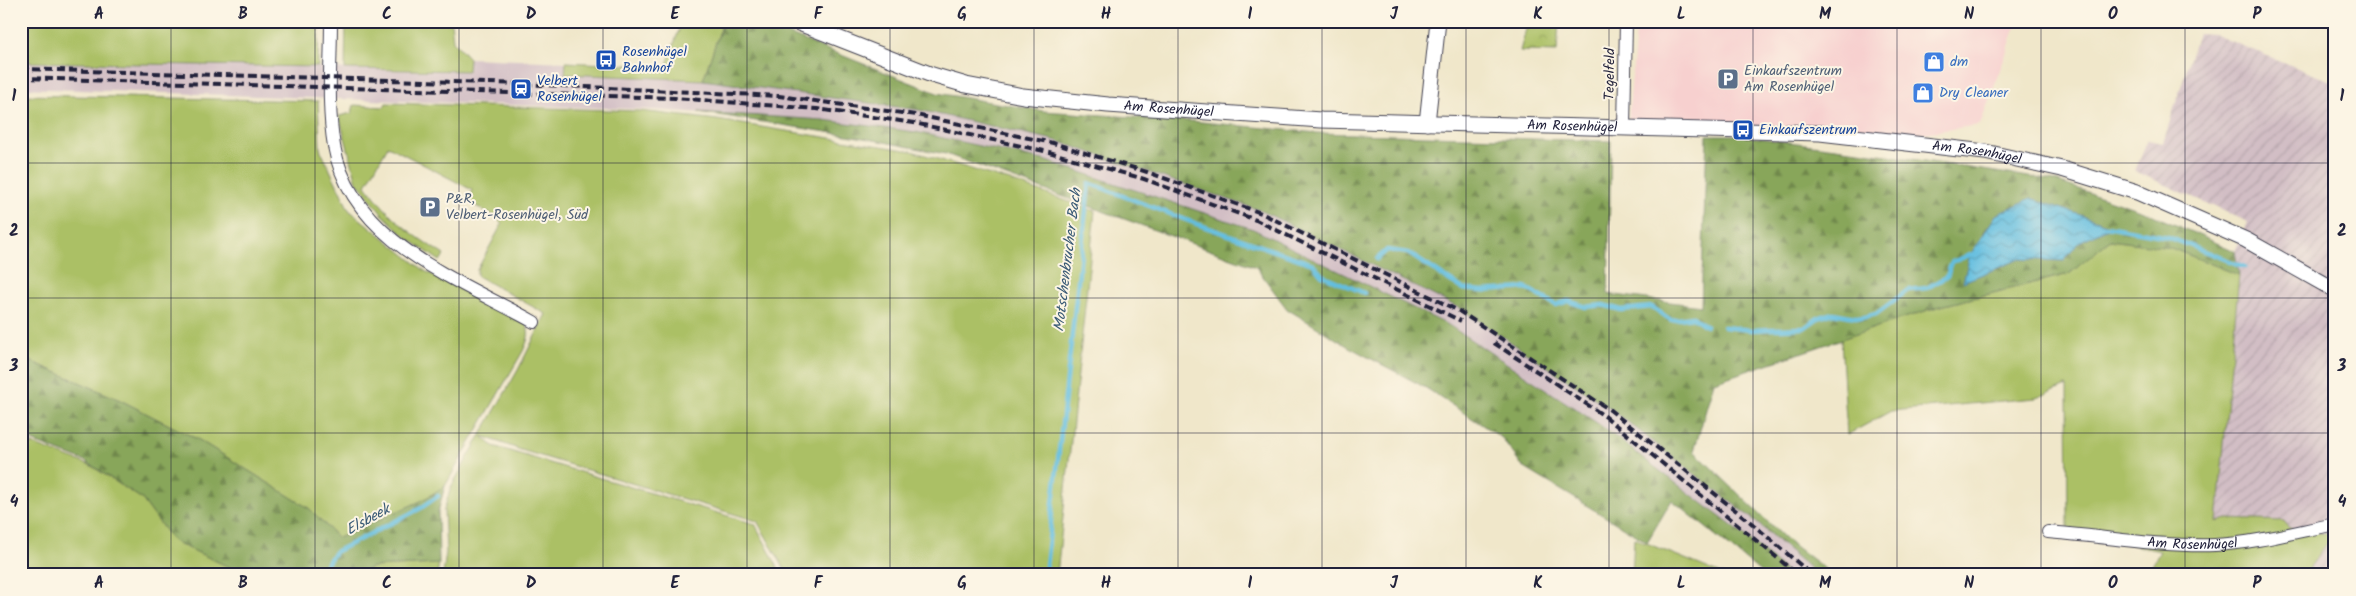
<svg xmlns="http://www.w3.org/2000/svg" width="2356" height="596" viewBox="0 0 2356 596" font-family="Kalam,sans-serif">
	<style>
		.built { fill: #f7d0cf }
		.industrial { fill: url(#industrial-furrows) }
		.railway { fill: #d2bec5 }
		.green { fill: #abc065; stroke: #667150 }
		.forest { fill: url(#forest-firs); stroke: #55644a }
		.park { fill: url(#park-crowns); stroke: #667150 }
		.water { fill: url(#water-waves); stroke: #42708e }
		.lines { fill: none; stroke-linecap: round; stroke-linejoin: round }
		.stream { stroke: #62bee0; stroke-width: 4.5 }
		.minor-casing { stroke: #414050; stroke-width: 14 }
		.tertiary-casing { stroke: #414050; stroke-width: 17 }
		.minor { stroke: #fff; stroke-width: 12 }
		.tertiary { stroke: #fff; stroke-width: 15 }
		.rail { stroke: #22223b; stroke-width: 4; stroke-dasharray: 8 4; stroke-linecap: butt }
		.grid { fill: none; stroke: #22223b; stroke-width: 1; stroke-opacity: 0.55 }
		.labels { text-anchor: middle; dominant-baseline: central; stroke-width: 4; stroke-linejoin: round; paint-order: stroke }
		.transit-label { font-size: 14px; fill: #164399; stroke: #fcf5e5; text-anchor: start }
		.shop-label { font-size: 14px; fill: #366cbe; stroke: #fcf5e5; text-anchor: start }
		.service-label { font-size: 14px; fill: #4e5e75; stroke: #fcf5e5; text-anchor: start }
		.street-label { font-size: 14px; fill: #22223b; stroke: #fcf5e5 }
		.water-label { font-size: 15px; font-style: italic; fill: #385975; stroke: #fcf5e5 }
		.neatline { fill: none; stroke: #22223b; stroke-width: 2 }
		.grid-label { font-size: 16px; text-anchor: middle; font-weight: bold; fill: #22223b }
	</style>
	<defs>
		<pattern id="industrial-furrows" width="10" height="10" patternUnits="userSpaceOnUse" patternTransform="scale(1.25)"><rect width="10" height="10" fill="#d2bec5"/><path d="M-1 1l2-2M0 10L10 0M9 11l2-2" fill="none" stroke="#b4a3aa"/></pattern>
		<pattern id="forest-firs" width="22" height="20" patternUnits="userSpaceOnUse" patternTransform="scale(1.25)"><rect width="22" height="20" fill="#88a65a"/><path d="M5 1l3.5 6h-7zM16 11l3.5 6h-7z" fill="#6f874c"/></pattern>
		<pattern id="park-crowns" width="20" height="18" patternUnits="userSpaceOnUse" patternTransform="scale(1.25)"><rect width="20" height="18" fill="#abc065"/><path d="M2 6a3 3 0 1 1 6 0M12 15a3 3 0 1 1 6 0" fill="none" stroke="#8b9c54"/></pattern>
		<pattern id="water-waves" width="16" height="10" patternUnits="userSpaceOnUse" patternTransform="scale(1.25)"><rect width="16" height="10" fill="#62bee0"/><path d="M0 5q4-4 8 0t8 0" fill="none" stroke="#509ab7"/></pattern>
	</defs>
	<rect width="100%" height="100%" fill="#fcf5e5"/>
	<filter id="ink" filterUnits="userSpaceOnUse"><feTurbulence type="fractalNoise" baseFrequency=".02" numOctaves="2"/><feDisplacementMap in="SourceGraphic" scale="10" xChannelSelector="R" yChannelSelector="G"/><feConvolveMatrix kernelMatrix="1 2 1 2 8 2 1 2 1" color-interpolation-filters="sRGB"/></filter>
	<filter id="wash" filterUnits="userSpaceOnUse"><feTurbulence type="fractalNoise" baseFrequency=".0096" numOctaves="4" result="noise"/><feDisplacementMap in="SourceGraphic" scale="20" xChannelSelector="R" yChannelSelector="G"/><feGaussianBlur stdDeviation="1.12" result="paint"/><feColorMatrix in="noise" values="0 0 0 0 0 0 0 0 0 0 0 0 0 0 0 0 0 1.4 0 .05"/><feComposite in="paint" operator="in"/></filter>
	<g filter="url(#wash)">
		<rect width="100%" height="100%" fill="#f0e7ca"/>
		<polygon class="built" points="1637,21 2018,21 1980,125 1888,138 1628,123"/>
		<polygon class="industrial" points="2198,33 2213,34 2335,83 2335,575 2304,575 2332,535 2288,528 2284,521 2227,519 2216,522 2239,275 2235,251 2248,222 2135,171 2148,140 2163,143"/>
		<polygon class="railway" points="469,58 566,62 566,74 703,80 919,110 1054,140 1262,211 1461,309 1611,409 1750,517 1818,575 1790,575 1740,532 1600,425 1450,326 1253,229 1047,161 916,132 823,120 635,109 21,88 21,62 318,67 364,70 468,71"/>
		<g class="green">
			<polygon points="21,21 319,21 318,67 21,62"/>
			<polygon points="346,21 451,21 453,41 469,58 468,71 345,69"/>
			<polygon points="682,21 723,22 703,80 565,74 566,62 666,67"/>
			<path d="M21,95l297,6 2,48 29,61 76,61 101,52c5,11 1,19 -3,28l-78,135 -22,14 -85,38 -28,-29 -111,-69 -81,-41 -97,-42z"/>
			<path d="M386,103l254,8 77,9 195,31 98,30 85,30 -38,364h-269l-31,-54 -236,-71 -39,-14 11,10 262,78 27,51h-339l3,-23 -2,-42 7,-23 67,-117 28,-56 -69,-38v-6l25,-46 -5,-7 -29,-15 4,-12 -84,-44 -22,39c25,35 43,47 78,70l-4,6 -33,-23 -25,-24 -25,-32 -18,-66 13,-3 2,-8 30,2z"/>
			<polygon points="2110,240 2171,248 2239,275 2217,522 2227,519 2284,521 2289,528 2333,535 2304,575 2147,575 2160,551 2068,531 2067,386 2036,398 1891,411 1847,435 1841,339 1937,307 2069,274"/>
			<polygon points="21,440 90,465 142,499 173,541 229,567 240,575 21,575"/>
			<polygon points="1634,538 1724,575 1632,575"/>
			<polygon points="439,564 437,575 359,575 372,567"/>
		</g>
		<g class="forest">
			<polygon points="723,22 778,30 937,93 1043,111 1191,121 1318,133 1611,141 1608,294 1701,306 1707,135 1735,135 1866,152 2055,181 2146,212 2235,251 2239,275 2171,248 2110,240 2069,274 1937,307 1714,382 1694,451 1787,540 1833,575 1818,575 1750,517 1611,409 1461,309 1262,211 1054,140 919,110 703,80"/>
			<polygon points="698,112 823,120 916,132 1047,161 1253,229 1450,326 1600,425 1740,532 1790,575 1764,575 1672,500 1647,542 1523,467 1502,438 1426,388 1349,347 1287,309 1256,267 946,154 853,136"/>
			<polygon points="21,357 118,399 199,440 310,509 338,538 423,500 445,486 438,512 439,564 372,567 359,575 240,575 229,567 173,541 142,499 85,461 21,437"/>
		</g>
		<polygon class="park" points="1528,21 1559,21 1557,52 1520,51"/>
		<polygon class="water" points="2031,198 2112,226 2079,242 2064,261 2020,259 1963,282 1970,255 1996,215"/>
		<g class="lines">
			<g class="stream">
				<polyline points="2106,226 2168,237 2245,267"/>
				<polyline points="1377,259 1387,250 1408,253 1463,289 1482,291 1526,288 1556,305 1568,301 1586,307 1603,305 1621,310 1652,307 1671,320 1693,317 1706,326"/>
				<polyline points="1724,327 1750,330 1804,328 1818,318 1833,313 1861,318 1876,314 1908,290 1927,288 1947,276 1952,262 1975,253"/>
				<polyline points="319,575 335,552 421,508 438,496"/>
				<polyline points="1045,575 1089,183 1194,223 1313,264 1322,275 1364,293"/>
			</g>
		</g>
	</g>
	<g filter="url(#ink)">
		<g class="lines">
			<g class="minor-casing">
				<g id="minor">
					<path d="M331,21c0,42 -4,84 3,125 17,96 125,134 200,176"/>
					<polyline points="1624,128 1626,21"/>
					<path id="s1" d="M2048,532c55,4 111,15 167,13 41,-2 80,-13 120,-21"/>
				</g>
			</g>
			<g class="tertiary-casing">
				<g id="tertiary">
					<path id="s2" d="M794,21l138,54 34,10 57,11 85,9 213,15 499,13 165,19 77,17 75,23 109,48 89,50"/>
					<polyline points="1427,123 1438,21"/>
				</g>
			</g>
			<use href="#minor" class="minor"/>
			<use href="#tertiary" class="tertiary"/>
			<g class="rail">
				<polyline points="21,69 522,84 779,96 916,115 1053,143 1147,172 1261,213 1459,311 1610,410 1749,521 1812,575"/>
				<polyline points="21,78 675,98 817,109 914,123 1049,152 1144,179 1256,220 1461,321"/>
				<polyline points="1494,343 1606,417 1798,575"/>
			</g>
		</g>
	</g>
	<path class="grid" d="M171,21v554M315,21v554M459,21v554M603,21v554M747,21v554M890,21v554M1034,21v554M1178,21v554M1322,21v554M1466,21v554M1609,21v554M1753,21v554M1897,21v554M2041,21v554M2185,21v554M21,163h2314M21,298h2314M21,433h2314"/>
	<defs>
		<g id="bus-square" transform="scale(1.125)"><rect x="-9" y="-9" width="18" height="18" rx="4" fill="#1a4fb4" stroke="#fcf5e5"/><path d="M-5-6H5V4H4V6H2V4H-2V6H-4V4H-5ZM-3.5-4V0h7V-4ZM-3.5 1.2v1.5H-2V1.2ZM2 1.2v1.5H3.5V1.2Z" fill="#fff"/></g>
		<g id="shop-square" transform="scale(1.125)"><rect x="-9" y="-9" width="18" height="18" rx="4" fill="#3f7fe0" stroke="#fcf5e5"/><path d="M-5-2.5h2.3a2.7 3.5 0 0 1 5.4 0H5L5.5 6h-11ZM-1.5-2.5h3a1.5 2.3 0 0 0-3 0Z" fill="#fff"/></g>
		<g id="parking-square" transform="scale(1.125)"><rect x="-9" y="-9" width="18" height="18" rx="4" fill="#5c6f8a" stroke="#fcf5e5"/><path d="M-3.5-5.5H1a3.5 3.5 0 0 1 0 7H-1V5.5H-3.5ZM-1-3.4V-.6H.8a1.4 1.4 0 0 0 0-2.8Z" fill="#fff"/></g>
		<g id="station-square" transform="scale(1.125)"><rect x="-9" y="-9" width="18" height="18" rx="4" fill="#1a4fb4" stroke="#fcf5e5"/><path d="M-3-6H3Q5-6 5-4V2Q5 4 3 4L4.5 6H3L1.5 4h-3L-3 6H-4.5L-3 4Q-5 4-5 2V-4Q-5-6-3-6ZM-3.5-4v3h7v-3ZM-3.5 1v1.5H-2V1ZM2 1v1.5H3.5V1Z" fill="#fff"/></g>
	</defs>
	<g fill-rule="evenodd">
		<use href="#bus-square" x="606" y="60"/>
		<use href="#shop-square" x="1934" y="62"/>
		<use href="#parking-square" x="1728" y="79"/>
		<use href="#station-square" x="521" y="89"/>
		<use href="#shop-square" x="1923" y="93"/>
		<use href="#bus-square" x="1743" y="130"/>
		<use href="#parking-square" x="430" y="207"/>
	</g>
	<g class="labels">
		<g class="transit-label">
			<text x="622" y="52">Rosenhügel<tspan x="622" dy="16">Bahnhof</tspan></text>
			<text x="537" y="81">Velbert<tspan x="537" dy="16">Rosenhügel</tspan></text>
			<text x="1759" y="130">Einkaufszentrum</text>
		</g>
		<g class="shop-label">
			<text x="1950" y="62">dm</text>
			<text x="1939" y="93">Dry Cleaner</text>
		</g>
		<g class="service-label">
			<text x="1744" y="71">Einkaufszentrum<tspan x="1744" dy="16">Am Rosenhügel</tspan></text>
			<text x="446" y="199">P&amp;R,<tspan x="446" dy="16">Velbert-Rosenhügel, Süd</tspan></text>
		</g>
		<g class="street-label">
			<text transform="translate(1610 74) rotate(-89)">Tegelfeld</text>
			<text stroke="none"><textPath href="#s2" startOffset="388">Am Rosenhügel</textPath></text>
			<text stroke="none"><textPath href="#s2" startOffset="792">Am Rosenhügel</textPath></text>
			<text stroke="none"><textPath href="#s2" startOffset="1198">Am Rosenhügel</textPath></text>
			<text stroke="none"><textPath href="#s1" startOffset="145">Am Rosenhügel</textPath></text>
		</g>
		<g class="water-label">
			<text transform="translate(1068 260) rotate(-83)">Motschenbrucher Bach</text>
			<text transform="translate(368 520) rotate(-29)">Elsbeek</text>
		</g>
	</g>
	<rect width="2356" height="596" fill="none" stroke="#fcf5e5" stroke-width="55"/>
	<rect x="28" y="28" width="2300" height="540" class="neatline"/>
	<g class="grid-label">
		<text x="99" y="19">A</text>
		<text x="243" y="19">B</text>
		<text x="387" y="19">C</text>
		<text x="531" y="19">D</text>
		<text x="675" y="19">E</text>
		<text x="818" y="19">F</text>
		<text x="962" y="19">G</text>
		<text x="1106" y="19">H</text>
		<text x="1250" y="19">I</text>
		<text x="1394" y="19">J</text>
		<text x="1538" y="19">K</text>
		<text x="1681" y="19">L</text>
		<text x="1825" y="19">M</text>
		<text x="1969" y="19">N</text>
		<text x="2113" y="19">O</text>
		<text x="2257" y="19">P</text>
		<text x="14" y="101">1</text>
		<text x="2342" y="101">1</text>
		<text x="14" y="236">2</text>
		<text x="2342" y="236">2</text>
		<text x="14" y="371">3</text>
		<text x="2342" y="371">3</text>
		<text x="14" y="507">4</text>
		<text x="2342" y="507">4</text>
		<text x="99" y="588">A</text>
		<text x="243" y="588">B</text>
		<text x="387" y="588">C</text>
		<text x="531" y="588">D</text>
		<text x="675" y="588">E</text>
		<text x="818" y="588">F</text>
		<text x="962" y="588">G</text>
		<text x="1106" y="588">H</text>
		<text x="1250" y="588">I</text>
		<text x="1394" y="588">J</text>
		<text x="1538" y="588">K</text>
		<text x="1681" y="588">L</text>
		<text x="1825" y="588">M</text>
		<text x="1969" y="588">N</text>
		<text x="2113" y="588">O</text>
		<text x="2257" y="588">P</text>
	</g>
</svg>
